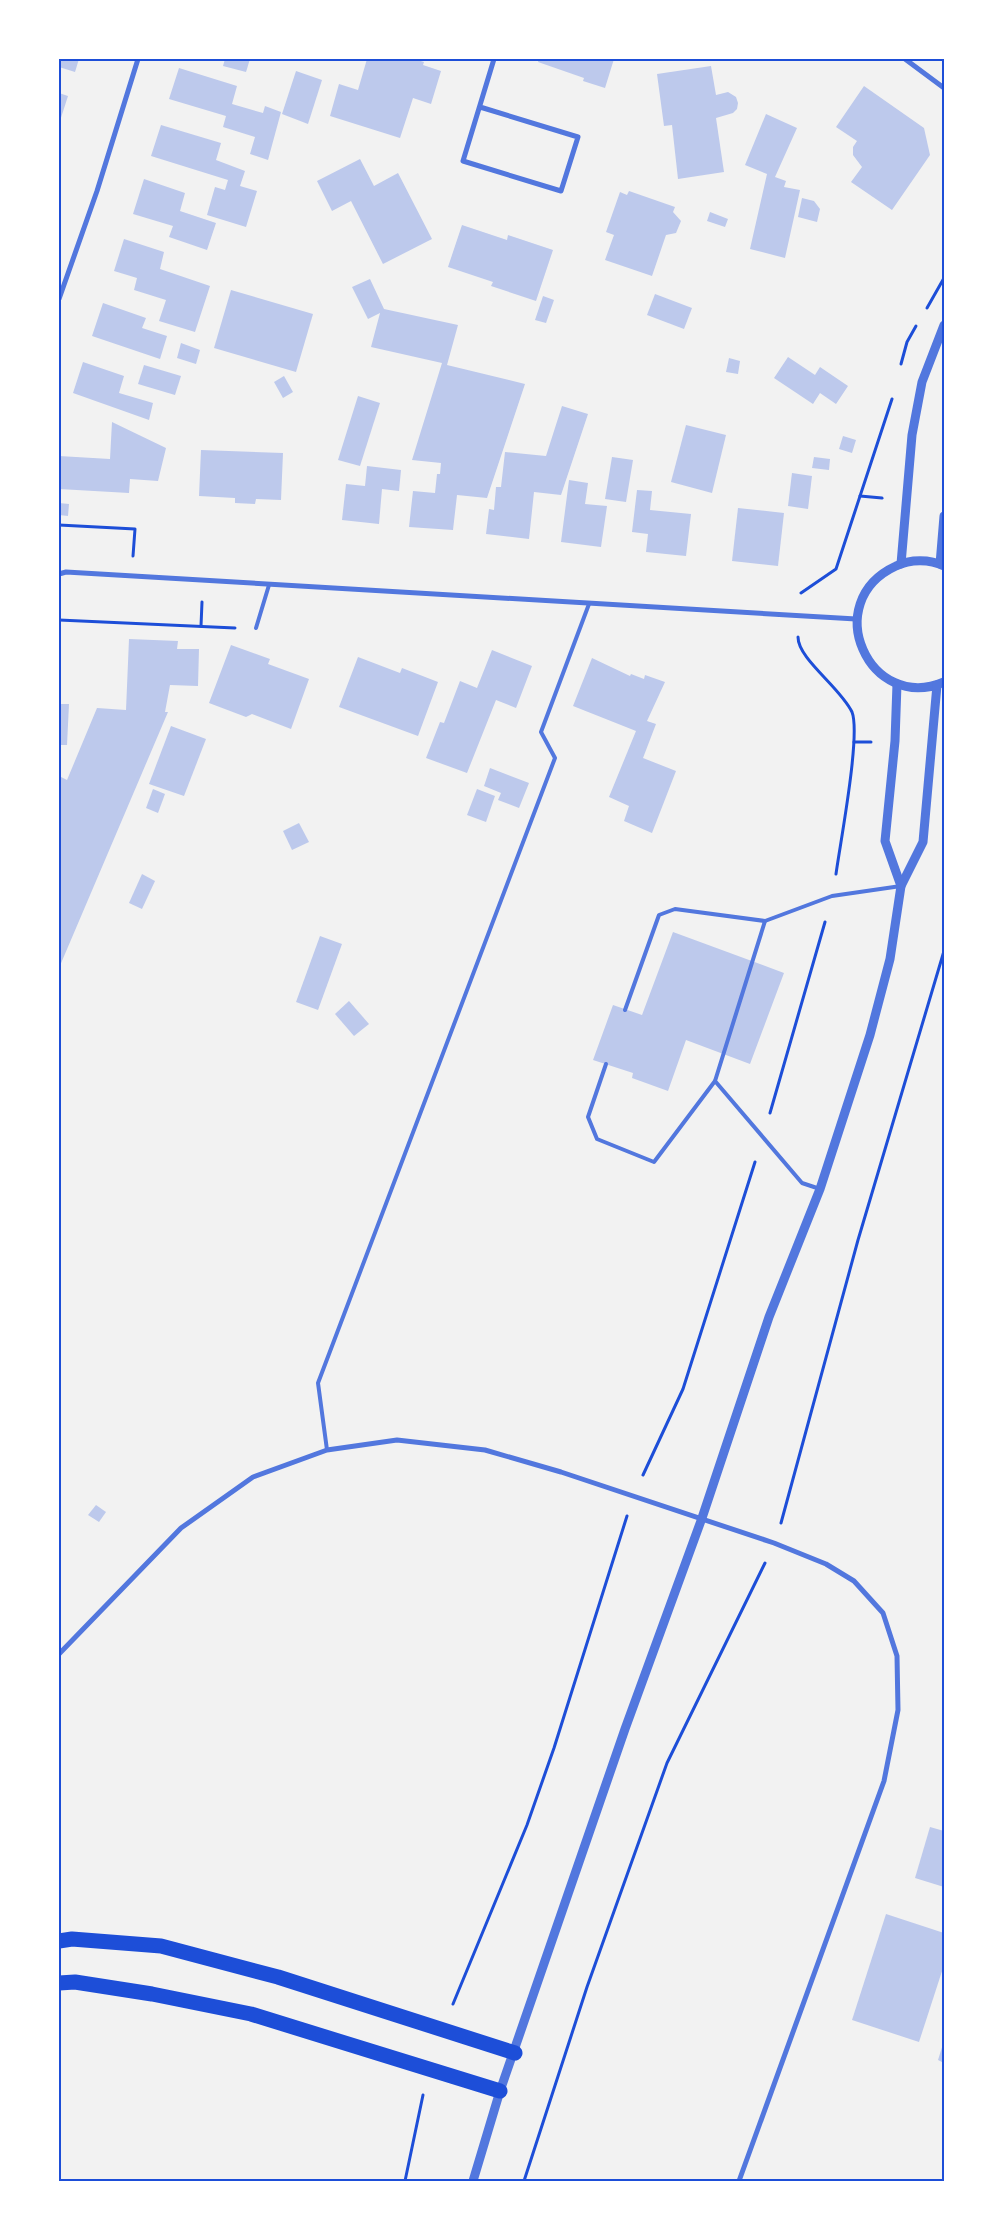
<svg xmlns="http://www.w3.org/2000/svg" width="1003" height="2240" viewBox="0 0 1003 2240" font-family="Rubik,sans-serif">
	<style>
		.building { fill: #bdc9ec }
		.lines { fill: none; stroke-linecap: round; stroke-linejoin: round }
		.path { stroke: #1d4ed8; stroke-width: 3 }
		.service { stroke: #5277de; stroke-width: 4 }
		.minor { stroke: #5277de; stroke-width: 5 }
		.tertiary { stroke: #5277de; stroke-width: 9 }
		.motorway { stroke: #1d4ed8; stroke-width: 15 }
		.neatline { fill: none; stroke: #1d4ed8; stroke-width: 2 }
	</style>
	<rect width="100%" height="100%" fill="#f2f2f2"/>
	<g class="building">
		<polygon points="59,59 79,59 75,72 59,67"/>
		<polygon points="225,59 250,59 246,72 223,66"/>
		<polygon points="367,59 414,59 424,62 423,65 441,71 431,104 413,98 400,138 330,116 339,84 358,90"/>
		<polygon points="539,59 614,59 605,88 583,81 584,78 538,62"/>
		<polygon points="711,66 716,95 728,92 736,97 738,103 737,109 733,113 716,118 724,172 678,179 672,125 664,126 657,74"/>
		<polygon points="179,68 237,86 232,104 263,113 265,106 281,112 268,160 250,154 255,137 223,127 226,116 169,99"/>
		<polygon points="296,71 322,80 308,124 282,114"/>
		<polygon points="864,86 924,128 930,155 892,210 851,182 862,167 853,155 853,147 857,141 836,127"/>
		<polygon points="59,93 68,96 59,124"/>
		<polygon points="766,114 797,128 775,177 786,181 784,187 800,190 785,258 750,249 767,174 745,165"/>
		<polygon points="161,125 221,143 216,160 245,171 240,186 257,191 246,227 207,215 215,187 225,190 228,180 151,156"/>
		<polygon points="360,159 374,186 398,173 432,239 383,264 351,201 332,211 317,181"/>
		<polygon points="144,179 185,193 180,211 216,223 207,250 169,237 173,226 133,214"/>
		<polygon points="629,191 675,207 673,212 681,221 676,233 666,235 652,276 605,260 614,235 606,232 620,192 627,195"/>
		<polygon points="802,198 814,201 820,209 817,222 798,217"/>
		<polygon points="710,212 728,219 725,227 707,221"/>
		<polygon points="462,225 507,240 508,235 553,250 536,301 491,286 493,282 448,267"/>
		<polygon points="124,239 164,252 160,269 210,286 195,332 159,321 166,300 134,290 137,278 114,271"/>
		<polygon points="370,279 384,309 458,325 447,365 525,384 487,498 457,495 453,530 409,527 413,491 435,493 437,474 440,474 441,463 412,460 442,363 371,347 380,313 368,319 352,287"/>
		<polygon points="231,290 313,314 296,372 214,348"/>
		<polygon points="655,294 692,308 684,329 647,315"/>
		<polygon points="543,296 554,300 546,323 535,320"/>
		<polygon points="103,303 146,318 142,328 167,336 160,359 92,336"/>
		<polygon points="181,343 200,350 196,364 177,358"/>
		<polygon points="788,357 815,375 820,367 848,386 836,404 820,393 813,404 774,378"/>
		<polygon points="729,358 740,361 738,374 726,372"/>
		<polygon points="83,362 124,376 119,393 153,403 149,420 73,393"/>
		<polygon points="144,365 181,376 175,395 138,384"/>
		<polygon points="284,376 293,392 283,398 274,382"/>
		<polygon points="358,396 380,403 360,466 338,460"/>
		<polygon points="562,406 588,414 561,495 534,492 529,539 486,534 489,509 494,510 496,487 501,487 505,452 546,456"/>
		<polygon points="112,422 166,448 158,481 130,479 129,493 59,489 59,456 110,459"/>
		<polygon points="686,425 726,435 712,493 671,482"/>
		<polygon points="843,436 856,440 852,453 839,449"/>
		<polygon points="201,450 283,453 281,500 256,499 255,504 235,503 235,498 199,496"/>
		<polygon points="612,457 633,460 626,502 605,499"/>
		<polygon points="814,457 830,459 829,470 812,468"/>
		<polygon points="367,466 401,470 399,491 382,489 379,524 342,520 346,484 365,486"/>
		<polygon points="792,473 812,476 808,509 788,506"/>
		<polygon points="569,480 588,483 585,504 607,506 601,547 561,542"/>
		<polygon points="637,490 652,491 650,510 691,514 686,556 646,552 648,534 632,532"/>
		<polygon points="59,503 69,504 68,516 59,515"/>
		<polygon points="738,508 784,513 778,566 732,561"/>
		<polygon points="129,639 178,641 177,649 199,649 198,686 170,685 165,712 168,712 59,968 59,776 67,780 97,708 126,710"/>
		<polygon points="231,645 270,659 268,664 309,679 291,729 252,714 246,717 209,703"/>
		<polygon points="492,650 532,666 516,708 496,700 467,773 426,758 440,722 444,723 460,681 477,688"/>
		<polygon points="358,657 400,673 402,668 438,682 418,736 339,707"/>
		<polygon points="592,658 630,676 631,674 644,679 645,675 665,682 647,721 656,724 643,758 676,771 652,833 624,821 629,806 609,797 636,731 573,706"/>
		<polygon points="59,704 69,704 67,745 59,745"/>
		<polygon points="171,726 206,739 184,796 149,784"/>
		<polygon points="490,768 529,783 519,808 498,800 501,793 484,786"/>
		<polygon points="153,789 165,794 158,813 146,808"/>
		<polygon points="477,789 495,796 486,822 467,815"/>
		<polygon points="299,823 309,842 292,850 283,831"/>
		<polygon points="142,874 155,881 142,909 129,903"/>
		<polygon points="673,932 784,973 750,1064 686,1040 668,1091 632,1078 633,1073 593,1060 613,1005 642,1015"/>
		<polygon points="320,936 342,944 318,1010 296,1002"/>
		<polygon points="349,1001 369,1024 354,1036 335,1014"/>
		<polygon points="96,1505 106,1512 99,1522 88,1515"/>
		<polygon points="930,1827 944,1831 944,1887 915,1878"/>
		<polygon points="886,1914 944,1933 944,1965 919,2042 852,2020"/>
		<polygon points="944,2041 944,2063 938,2060"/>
	</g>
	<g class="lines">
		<g class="path">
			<polyline points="927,308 944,278"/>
			<polyline points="901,364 907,342 916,326"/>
			<polyline points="860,496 882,498"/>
			<polyline points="59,525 135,529 133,556"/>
			<polyline points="801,593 836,569 892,399"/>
			<polyline points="59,620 235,628"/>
			<polyline points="201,626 202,602"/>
			<path d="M798,637c0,22 42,50 54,75 9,23 -12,132 -16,162"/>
			<polyline points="854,742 871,742"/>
			<polyline points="770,1113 825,922"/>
			<polyline points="643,1475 683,1389 755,1162"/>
			<polyline points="781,1523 858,1240 944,951"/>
			<polyline points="453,2004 527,1825 554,1748 627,1516"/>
			<polyline points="405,2181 423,2095"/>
			<polyline points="524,2181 587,1987 667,1763 765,1563"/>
		</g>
		<g class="service">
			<polyline points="256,628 269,585"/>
			<polyline points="625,1010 659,915 675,909 765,921"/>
			<polyline points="606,1064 588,1117 597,1139 654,1162 715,1081"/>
			<polyline points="820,1189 802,1183 715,1081 765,921 832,896 901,886"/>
			<polyline points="327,1450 318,1383 555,758 541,732 589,604"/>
		</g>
		<g class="minor">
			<polyline points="905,59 944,88"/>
			<polyline points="480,107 578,137 561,191 463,161 494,59"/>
			<polyline points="59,299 97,191 138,59"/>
			<polyline points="59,574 66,572 856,619"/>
			<polyline points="59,1654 181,1528 253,1477 327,1450 397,1440 485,1450 561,1472 774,1543 826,1564 854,1581 883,1613 897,1656 898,1710 884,1781 739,2181"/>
		</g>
		<g class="tertiary">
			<polyline points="901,564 912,435 922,382 944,325"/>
			<polyline points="940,564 944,516"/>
			<path d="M944,566c-14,-7 -34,-7 -48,0 -78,36 -26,148 48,116"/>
			<polyline points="897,684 895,741 885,841 901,886"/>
			<polyline points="473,2181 500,2091 625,1729 702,1518 769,1317 820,1189 870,1035 890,959 901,886 923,842 937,685"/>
		</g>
		<g class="motorway">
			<polyline points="59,1941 72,1939 161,1946 278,1977 515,2053"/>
			<polyline points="59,1983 75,1982 152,1994 251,2014 500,2091"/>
		</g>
	</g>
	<rect width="1003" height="2240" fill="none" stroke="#ffffff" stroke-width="120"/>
	<rect x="60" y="60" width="883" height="2120" class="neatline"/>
</svg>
